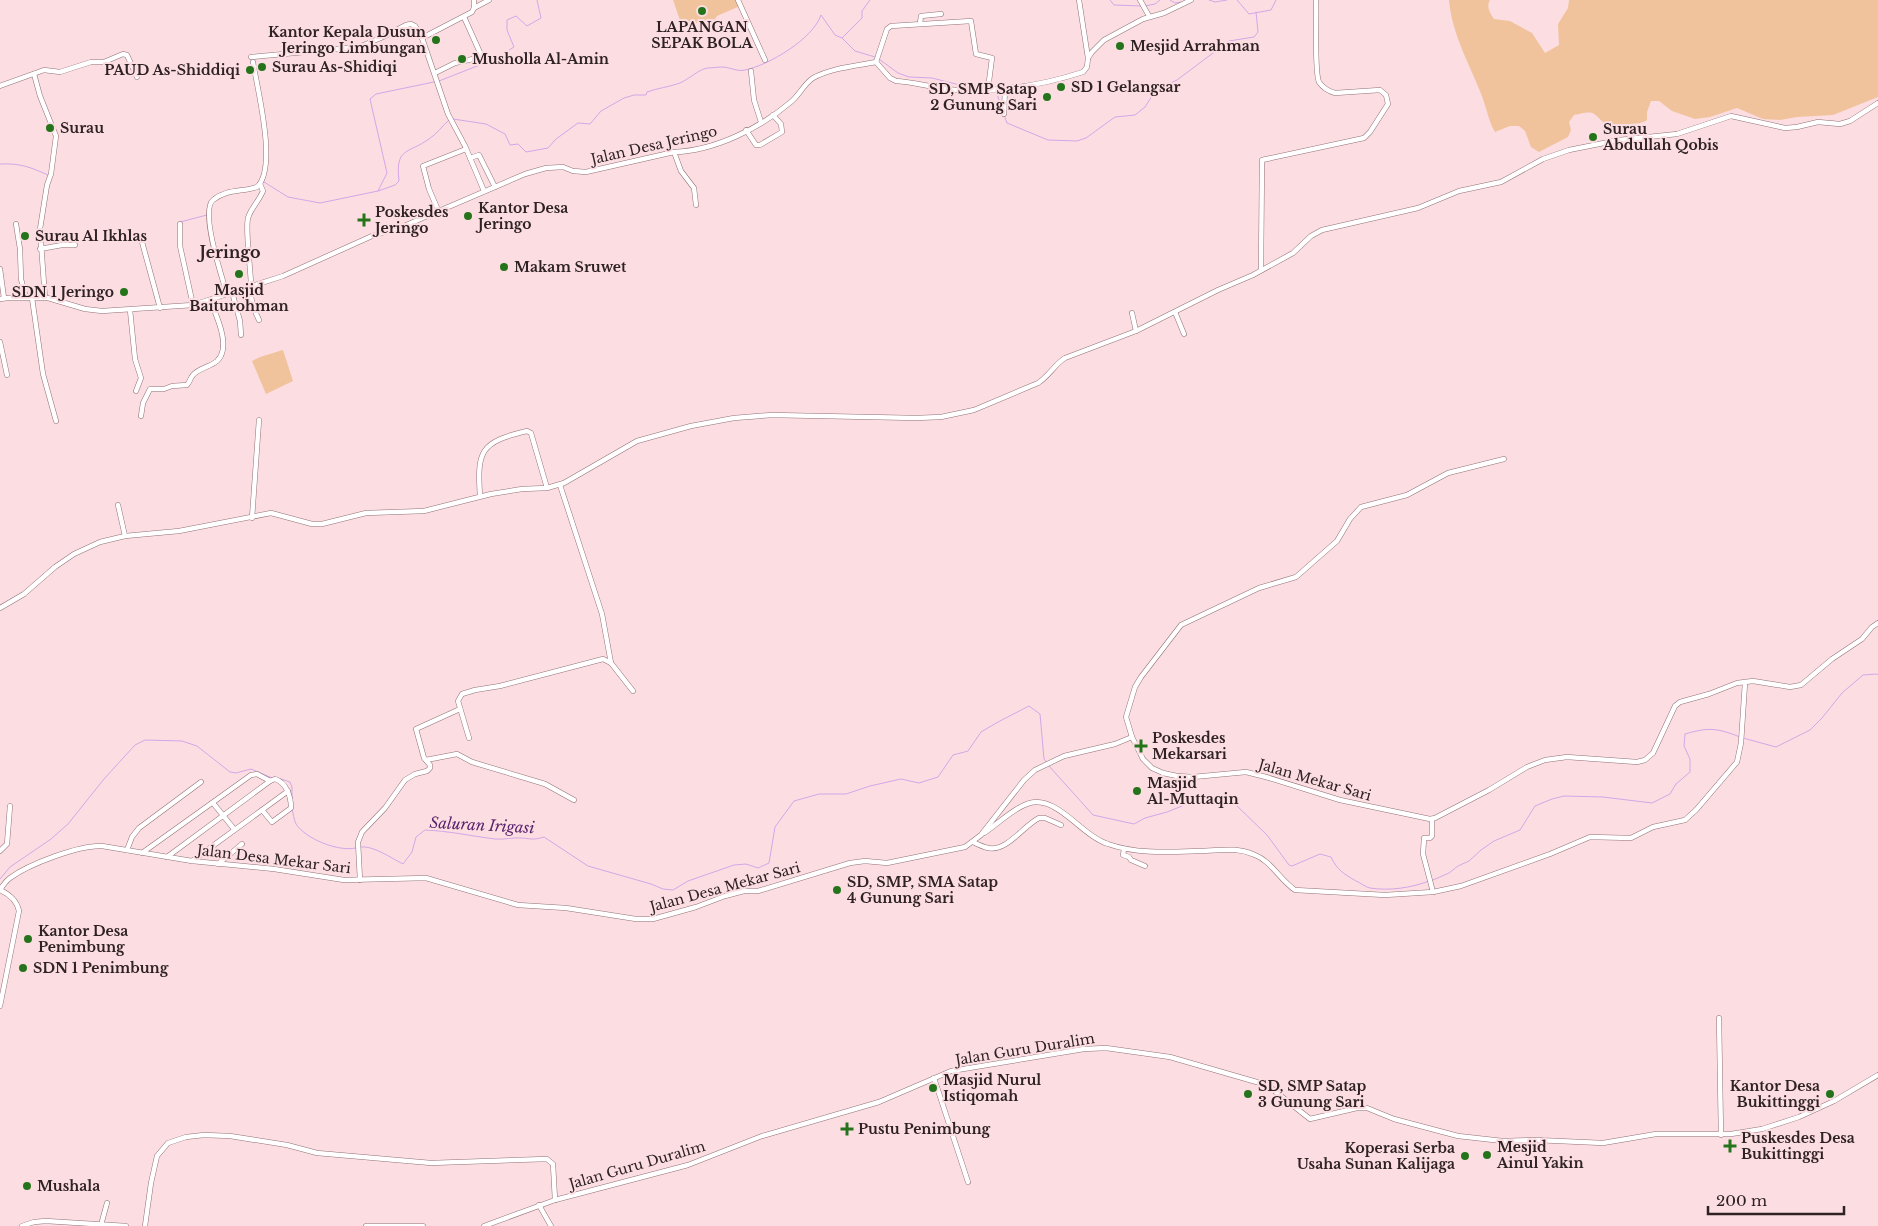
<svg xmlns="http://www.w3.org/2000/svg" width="1878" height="1226" viewBox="0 0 1878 1226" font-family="'Libre Baskerville',serif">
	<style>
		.green { fill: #f0c39c }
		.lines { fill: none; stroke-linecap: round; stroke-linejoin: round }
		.stream { stroke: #d4a6e8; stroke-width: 1 }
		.street-casing { stroke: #917176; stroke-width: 5.5 }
		.street { stroke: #fff; stroke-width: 4.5 }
		.poi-dot { fill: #25741c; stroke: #fcdee2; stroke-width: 2 }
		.labels { text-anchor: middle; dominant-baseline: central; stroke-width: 4; stroke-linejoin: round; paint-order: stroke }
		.poi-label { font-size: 14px; font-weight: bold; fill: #2f2224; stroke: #fcdee2; text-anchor: start }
		.street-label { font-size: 14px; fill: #2f2224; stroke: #fcdee2 }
		.water-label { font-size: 15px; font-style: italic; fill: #59226e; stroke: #fcdee2 }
		.quarter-label { font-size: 16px; font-weight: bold; fill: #2f2224; stroke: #fcdee2 }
	</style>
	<rect width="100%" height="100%" fill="#fcdee2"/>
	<g class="green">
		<polygon points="673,0 737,0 740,6 717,16 715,19 682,26"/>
		<path d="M1449,0h41c-4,7 0,13 4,19l16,2 22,12 13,20 14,-8 -1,-21 10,-16 1,-8h309v97l-45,18 -36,2 -17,3 -17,-1 -26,-11 -27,9 -15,2 -23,-8 -13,-10h-8l-4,11v8c-7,6 -26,2 -37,7 -20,-13 -10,-18 -36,-12l-5,7 2,8 -3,7 -29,15 -8,-5 -6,-16 -6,-5h-9l-15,6c-6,-10 -8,-22 -12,-33 -12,-33 -31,-63 -34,-99z"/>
		<polygon points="283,350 293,381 266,394 252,361 260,357"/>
	</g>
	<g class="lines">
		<g class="stream">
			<polyline points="1110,0 1114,5 1141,6"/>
			<polyline points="1170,0 1175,3 1182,2"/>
			<polyline points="1209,0 1215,2 1227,0"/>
			<polyline points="1237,0 1249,14 1271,10 1276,0"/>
			<polyline points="1145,6 1155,4 1160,0"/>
			<polyline points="842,38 855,51 875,57"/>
			<polyline points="879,59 898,73 909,77 932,78 960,85 986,86"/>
			<polyline points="439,81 495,59 514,47 507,30 507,20 516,16 527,26 541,18 537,0"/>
			<polyline points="996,91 1002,109"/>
			<polyline points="1004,115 1007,123 1048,140 1077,141 1086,138 1115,117 1135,115 1145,107 1156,90 1177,80 1229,41 1254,37 1258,32 1256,12"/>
			<path d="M453,119l33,5 19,10 5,11 8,-1 8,8 22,-4 8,-9 22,-16 12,1 11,-13 23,-13 10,-3h12l1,-3c11,-4 22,-5 33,-9 9,-4 18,-13 27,-15 5,0 11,-1 15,-1 8,0 15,5 23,3 24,-5 68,-31 76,-55l14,20 7,3 20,-20v-7l8,-11"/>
			<path d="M0,164c20,-1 30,3 48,11"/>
			<path d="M264,182l24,15 32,6 58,-12 17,-6 4,-4c-4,-34 9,-27 30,-42 8,-5 13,-13 20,-19"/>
			<polyline points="378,191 387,173 370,99 376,94 434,82"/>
			<polyline points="180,222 207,215"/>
			<polyline points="1743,738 1776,747 1810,730 1822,718 1842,693 1863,675 1877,674 1878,675"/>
			<path d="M1049,766l44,49 41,9 11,-6 22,-6 25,-10 42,1 33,32 22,30 3,1 28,-12 11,3c6,13 13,17 25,24 5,2 9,6 14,7 19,3 41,0 59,-7"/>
			<polyline points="278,778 290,782 292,787 292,799"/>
			<path d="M292,808c1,5 2,12 4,16 10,15 42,28 60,24"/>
			<path d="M360,847c13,-2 31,11 43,17l9,-12 4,-15 9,-7c24,1 46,6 70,9 9,1 18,-2 27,-1 10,1 12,2 22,-1l44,29 63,18 12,5 10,1 15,-9 46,-16 12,-1 12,4 11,-5 6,-36 19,-26 25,-7h27l24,-8 31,-7 18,4 19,-6 15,-22 15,-4 13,-19 17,-10 31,-16 11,8 4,45 3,4"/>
			<polyline points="0,879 10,867 51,839 68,824 104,779 135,745 145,740 182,741 197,746 230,772 236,773 251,769 272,778"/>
			<path d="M1433,880l16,-7 9,-7 11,-5 12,-11 13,-9 26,-11 15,-24 17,-7 12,-3 39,1 49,6 18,-9 6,-10 14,-12v-13l-6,-13 1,-12c24,-7 32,-6 55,3"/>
		</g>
		<g class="street-casing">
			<g id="street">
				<polyline points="474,0 474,8 472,12 422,38 448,114 465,146 484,191"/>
				<polyline points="738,0 765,60"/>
				<polyline points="1079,0 1088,58"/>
				<polyline points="1140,0 1149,16"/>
				<polyline points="474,8 489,0"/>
				<polyline points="920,23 921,16 941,14"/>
				<polyline points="251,57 359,47 383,37 406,25 411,24 415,26 422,38"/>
				<polyline points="876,62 887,29 891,26 971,21 976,54 992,58 988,89"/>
				<polyline points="751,71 754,100 761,122"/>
				<polyline points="435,73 455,63 482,57 464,17"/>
				<polyline points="34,74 40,96 56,136 51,174 47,185 40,229 45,298"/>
				<polyline points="0,86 44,70 60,72 91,62 104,62 123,54 127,55 137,77"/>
				<polyline points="1004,114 1005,88"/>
				<polyline points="746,130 756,145 760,145 782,132 781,124 773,115"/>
				<polyline points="674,152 681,171 694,188 696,205"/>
				<polyline points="470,158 479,155 495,187"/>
				<polyline points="438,210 429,189 423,166 466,149"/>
				<polyline points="16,224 20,249 21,279 26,298"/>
				<polyline points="180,224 180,246 193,305"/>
				<polyline points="142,242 160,308"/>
				<polyline points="40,249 62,245 75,245"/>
				<polyline points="0,269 4,298"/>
				<path d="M1261,270l1,-110 102,-22 6,-6 18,-28 -2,-9 -6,-5 -45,3c-7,-2 -12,-5 -16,-11 -5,-11 -2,-67 -3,-82"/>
				<polyline points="249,286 253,307 259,320"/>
				<path d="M251,286c0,-16 -6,-55 -3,-68 3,-10 11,-17 15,-27l-3,-7"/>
				<polyline points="232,292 240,321 241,335"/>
				<path d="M227,294c-5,-16 -27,-83 -14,-94 13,-11 29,-8 44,-13 21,-19 0,-99 -4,-125"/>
				<polyline points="32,298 43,374 56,421"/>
				<path d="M0,299l8,-1h40l37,11 17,2 91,-6 90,-29 89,-40 32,-10 121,-52 21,-6 17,-1 10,4 13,1 88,-20c41,-1 88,-25 118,-51 8,-7 12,-17 21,-23 18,-10 42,-12 63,-16l14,16 6,3c20,1 41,8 61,9 43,2 86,-5 126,-18l4,-5 1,-9 4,-6 12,-12 39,-21 21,-6 27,-13"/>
				<polyline points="130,310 135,359 141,378 136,391"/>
				<polyline points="1175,312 1184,334"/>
				<polyline points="1132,313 1136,331"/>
				<polyline points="0,342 7,375"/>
				<path d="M141,416l2,-13 7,-14h14l8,-3 15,-1c3,-3 3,-7 6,-10 6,-7 17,-8 24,-14 15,-14 -1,-46 -7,-61"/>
				<polyline points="1504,459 1448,473 1407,495 1361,507 1350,519 1337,541 1296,577 1259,588 1181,625 1141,677 1135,687 1126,717 1132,737 1143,759 1152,768 1163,773 1177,776 1193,777 1246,772 1266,777 1340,800 1430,819 1435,818 1489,790 1527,767 1545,760 1567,757 1637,762 1645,760 1653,753 1675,706 1680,702 1709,694 1737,683 1753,681 1790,687 1801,685 1832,659 1862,639 1872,627 1878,623"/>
				<polyline points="560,485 602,614 611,663"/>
				<path d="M480,496c-3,-45 0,-54 47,-65l4,2 16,55"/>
				<polyline points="118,505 125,536"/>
				<polyline points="252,518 259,420"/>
				<path d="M0,608l24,-14 31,-27 19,-13 26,-12 25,-6 54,-5 92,-18 41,11h10l44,-11 58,-2 67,-17 31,-5 25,-1 17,-5 73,-42 54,-15 43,-8 38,-3 144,3 25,-1 33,-7 64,-27c11,-7 17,-19 27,-25l71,-27 82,-41 35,-15 40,-22 18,-17 11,-6 96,-22 41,-17 42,-9 42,-23 26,-9 50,-10 58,-6 54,-18 54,12 12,-1 21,-5 22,2 10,-3 28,-18"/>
				<polyline points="469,738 458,701 462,694 475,690 500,686 603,659 611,663 633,691"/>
				<polyline points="426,760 457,754 472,762 545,784 574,800"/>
				<polyline points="213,803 234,829"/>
				<polyline points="262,810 288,791"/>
				<path d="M984,833c14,-9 36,-31 52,-31 26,0 47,34 72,42 28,10 61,8 91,7 21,0 35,-5 56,4 16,6 25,25 40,35l90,5 48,-3 -10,-38 1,-16h6l2,-2v-17"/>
				<path d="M973,842c4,2 10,5 15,6 19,4 35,-22 51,-30h6l16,7"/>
				<polyline points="1124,849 1123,855 1129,857 1131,860 1145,866"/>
				<polyline points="127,850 132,837 139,828 201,782"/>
				<polyline points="0,851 7,844 10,806"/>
				<path d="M142,853l109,-78 6,-1 13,7 5,-2c12,4 16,18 16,29l-19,14 -10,-12 -70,51"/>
				<polyline points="167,857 270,781"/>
				<polyline points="218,864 242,844"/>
				<polyline points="360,880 358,842 362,832 385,808 405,780 415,774 427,771 430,768 430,765 424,758 416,729 460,709"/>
				<path d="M0,890c3,-5 6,-9 10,-12 19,-14 69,-33 92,-32l90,15 82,8 70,11 82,-2 92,27 48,3 70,11h17l43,-12 29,-11 19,-5h14l92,-28 15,-2 22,2 78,-16 16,-12 43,-55 11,-10 29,-14 51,-12 17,-7"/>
				<path d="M0,890c9,4 17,11 19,21l-19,95"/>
				<polyline points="1433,892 1461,886 1550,854 1590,837 1631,838 1653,827 1685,820 1696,810 1737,762 1741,743 1745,683"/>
				<polyline points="1719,1018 1721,1135"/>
				<polyline points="934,1078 968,1182"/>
				<polyline points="539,1205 551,1226"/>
				<polyline points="101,1225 107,1203"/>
				<polyline points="22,1226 34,1222 46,1221 126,1226"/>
				<polyline points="145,1226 151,1183 157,1156 168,1143 186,1137 204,1135 230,1136 287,1145 317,1153 431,1163 547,1159 553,1164 555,1200"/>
				<polyline points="366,1226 423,1226"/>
				<polyline points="484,1226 555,1200 688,1165 762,1136 879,1102 951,1071 1084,1049 1106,1048 1170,1057 1267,1085 1310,1119 1357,1108 1367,1108 1394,1119 1458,1136 1503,1141 1536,1140 1603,1143 1656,1134 1731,1134 1762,1129 1799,1117 1834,1101 1878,1075"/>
			</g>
		</g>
		<use href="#street" class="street"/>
	</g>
	<g class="poi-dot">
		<circle cx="702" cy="11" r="5"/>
		<circle cx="436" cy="40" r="5"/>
		<circle cx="1120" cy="46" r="5"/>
		<circle cx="462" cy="59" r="5"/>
		<circle cx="262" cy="67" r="5"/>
		<circle cx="250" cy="70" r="5"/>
		<circle cx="1061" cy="87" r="5"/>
		<circle cx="1047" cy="97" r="5"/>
		<circle cx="50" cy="128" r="5"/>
		<circle cx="1593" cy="137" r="5"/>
		<circle cx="468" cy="216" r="5"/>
		<path d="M361.5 212.5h5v5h5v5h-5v5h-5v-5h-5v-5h5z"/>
		<circle cx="25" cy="236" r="5"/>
		<circle cx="504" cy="267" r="5"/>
		<circle cx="239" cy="274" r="5"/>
		<circle cx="124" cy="292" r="5"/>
		<path d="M1138.5 738.5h5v5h5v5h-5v5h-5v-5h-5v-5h5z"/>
		<circle cx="1137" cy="791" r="5"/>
		<circle cx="837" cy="890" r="5"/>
		<circle cx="28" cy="939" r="5"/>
		<circle cx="23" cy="968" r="5"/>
		<circle cx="933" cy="1088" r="5"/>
		<circle cx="1248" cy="1094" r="5"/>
		<circle cx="1830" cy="1094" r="5"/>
		<path d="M844.5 1121.5h5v5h5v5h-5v5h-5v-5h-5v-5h5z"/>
		<path d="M1727.5 1138.5h5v5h5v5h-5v5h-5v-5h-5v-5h5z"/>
		<circle cx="1487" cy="1155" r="5"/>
		<circle cx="1465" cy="1156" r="5"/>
		<circle cx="27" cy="1186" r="5"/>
	</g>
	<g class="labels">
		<g class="poi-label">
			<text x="702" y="27" text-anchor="middle">LAPANGAN<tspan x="702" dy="16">SEPAK BOLA</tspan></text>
			<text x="426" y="32" text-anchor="end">Kantor Kepala Dusun<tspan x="426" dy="16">Jeringo Limbungan</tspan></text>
			<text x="1130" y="46">Mesjid Arrahman</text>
			<text x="472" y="59">Musholla Al-Amin</text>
			<text x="272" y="67">Surau As-Shidiqi</text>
			<text x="240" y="70" text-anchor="end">PAUD As-Shiddiqi</text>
			<text x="1071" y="87">SD 1 Gelangsar</text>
			<text x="1037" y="89" text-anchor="end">SD, SMP Satap<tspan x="1037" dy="16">2 Gunung Sari</tspan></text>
			<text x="60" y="128">Surau</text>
			<text x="1603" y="129">Surau<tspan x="1603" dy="16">Abdullah Qobis</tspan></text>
			<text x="478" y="208">Kantor Desa<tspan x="478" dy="16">Jeringo</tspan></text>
			<text x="375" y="212">Poskesdes<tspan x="375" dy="16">Jeringo</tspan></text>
			<text x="35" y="236">Surau Al Ikhlas</text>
			<text x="514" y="267">Makam Sruwet</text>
			<text x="239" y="290" text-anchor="middle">Masjid<tspan x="239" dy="16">Baiturohman</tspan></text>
			<text x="114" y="292" text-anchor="end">SDN 1 Jeringo</text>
			<text x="1152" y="738">Poskesdes<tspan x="1152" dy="16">Mekarsari</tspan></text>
			<text x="1147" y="783">Masjid<tspan x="1147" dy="16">Al-Muttaqin</tspan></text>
			<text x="847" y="882">SD, SMP, SMA Satap<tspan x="847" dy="16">4 Gunung Sari</tspan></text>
			<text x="38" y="931">Kantor Desa<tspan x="38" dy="16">Penimbung</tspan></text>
			<text x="33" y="968">SDN 1 Penimbung</text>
			<text x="943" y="1080">Masjid Nurul<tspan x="943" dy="16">Istiqomah</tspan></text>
			<text x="1258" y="1086">SD, SMP Satap<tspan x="1258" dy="16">3 Gunung Sari</tspan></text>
			<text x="1820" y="1086" text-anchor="end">Kantor Desa<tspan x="1820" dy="16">Bukittinggi</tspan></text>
			<text x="858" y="1129">Pustu Penimbung</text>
			<text x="1741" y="1138">Puskesdes Desa<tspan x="1741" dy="16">Bukittinggi</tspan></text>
			<text x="1497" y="1147">Mesjid<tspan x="1497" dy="16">Ainul Yakin</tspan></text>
			<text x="1455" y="1148" text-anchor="end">Koperasi Serba<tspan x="1455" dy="16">Usaha Sunan Kalijaga</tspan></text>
			<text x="37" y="1186">Mushala</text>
		</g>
		<g class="street-label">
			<text transform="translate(654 145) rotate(-13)">Jalan Desa Jeringo</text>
			<text transform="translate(1315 780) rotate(16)">Jalan Mekar Sari</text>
			<text transform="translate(274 859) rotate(7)">Jalan Desa Mekar Sari</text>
			<text transform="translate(725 887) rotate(-15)">Jalan Desa Mekar Sari</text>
			<text transform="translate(1025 1049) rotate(-9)">Jalan Guru Duralim</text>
			<text transform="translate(637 1165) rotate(-16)">Jalan Guru Duralim</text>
		</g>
		<g class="water-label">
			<text transform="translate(482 825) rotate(3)">Saluran Irigasi</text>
		</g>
		<g class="quarter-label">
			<text x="230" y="252">Jeringo</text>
		</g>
	</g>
	<path d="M1708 1206v8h136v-8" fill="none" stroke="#2f2224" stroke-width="2.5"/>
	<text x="1716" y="1206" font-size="15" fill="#2f2224" stroke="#fcdee2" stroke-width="4" paint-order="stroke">200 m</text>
</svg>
